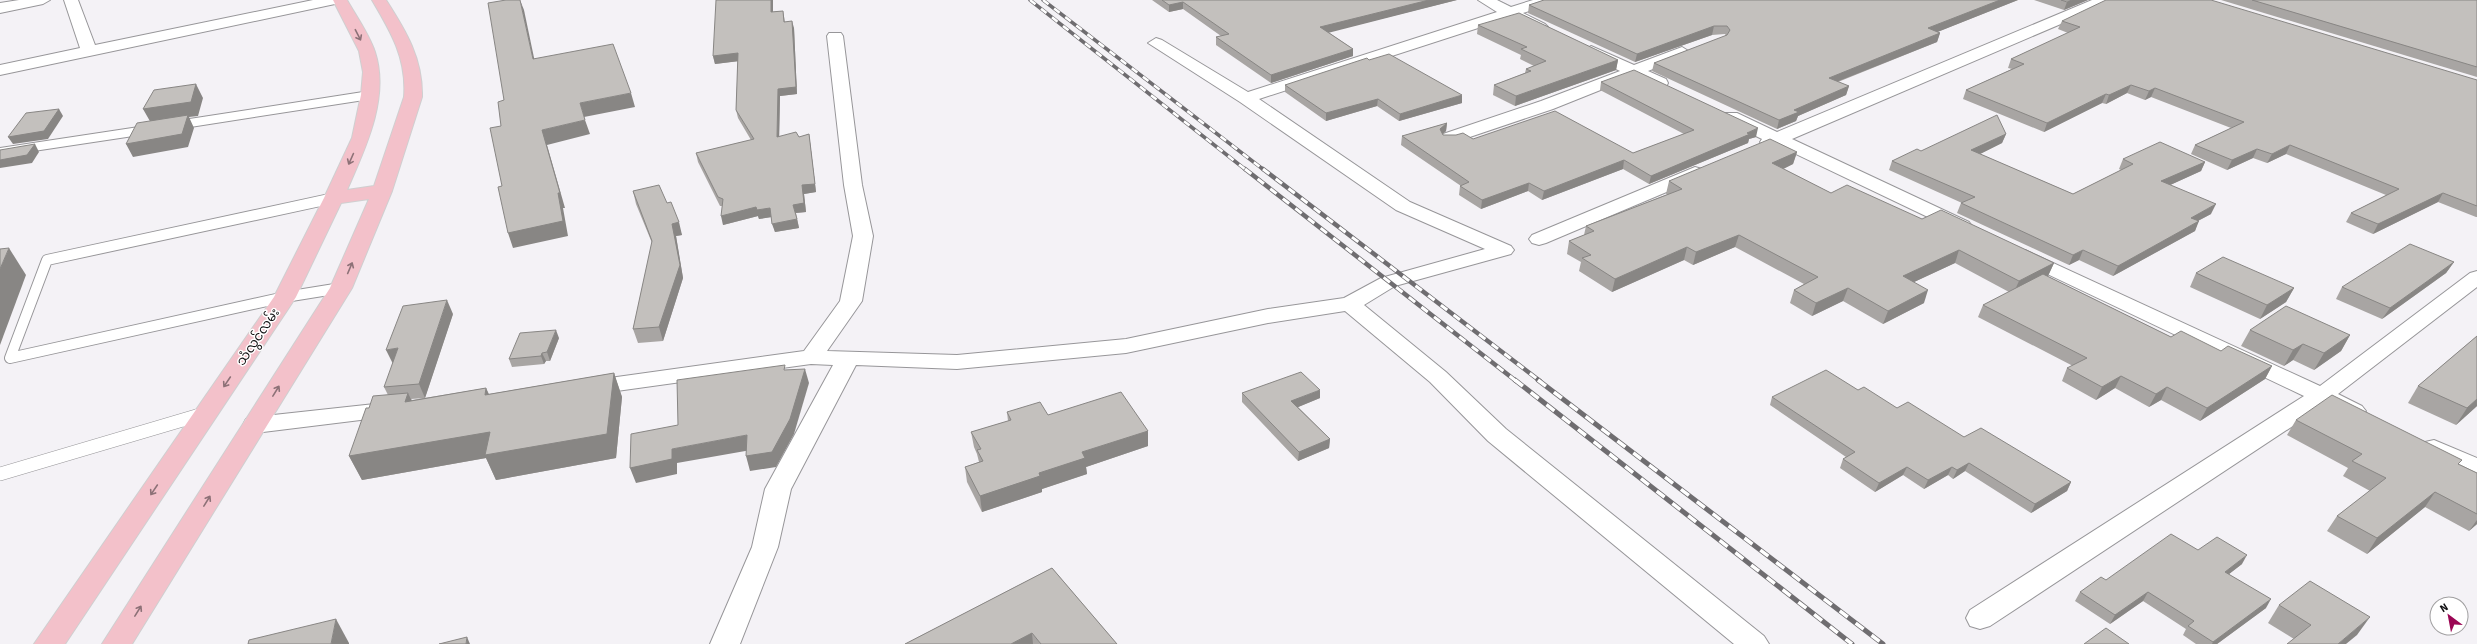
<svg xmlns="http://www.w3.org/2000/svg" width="2477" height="644" viewBox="0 0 2477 644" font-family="'Source Sans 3','Noto Sans Myanmar',sans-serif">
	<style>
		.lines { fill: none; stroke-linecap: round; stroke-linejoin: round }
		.service-far2-casing { stroke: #979699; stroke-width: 10 }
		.service-far1-casing { stroke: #979699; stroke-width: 12 }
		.service-casing { stroke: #979699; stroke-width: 14 }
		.minor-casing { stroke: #979699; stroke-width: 2 }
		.primary-casing { stroke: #cfcfd0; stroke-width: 2 }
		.service-far2 { stroke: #fff; stroke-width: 8 }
		.service-far1 { stroke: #fff; stroke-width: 10 }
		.service { stroke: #fff; stroke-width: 13 }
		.minor { fill: #fff; fill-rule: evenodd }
		.primary { fill: #f3c1ca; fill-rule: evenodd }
		.rail-far2-casing { stroke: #6f6d70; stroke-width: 3.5 }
		.rail-far1-casing { stroke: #6f6d70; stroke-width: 4.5 }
		.rail-casing { stroke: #6f6d70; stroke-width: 5 }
		.rail-far2 { stroke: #fff; stroke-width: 2.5; stroke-dasharray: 7; stroke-linecap: butt }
		.rail-far1 { stroke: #fff; stroke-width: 3; stroke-dasharray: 8; stroke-linecap: butt }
		.rail { stroke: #fff; stroke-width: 3.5; stroke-dasharray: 10; stroke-linecap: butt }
		.wall { fill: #a8a5a3 }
		.shaded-wall { fill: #888684 }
		.building { fill: #c3c0bd; stroke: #888684 }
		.oneway { stroke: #8d7177 }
		.labels { text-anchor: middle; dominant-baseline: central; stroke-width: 3; stroke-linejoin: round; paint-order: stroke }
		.street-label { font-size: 13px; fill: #111012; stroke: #fff }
	</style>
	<rect width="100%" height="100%" fill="#f4f2f6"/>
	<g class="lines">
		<g class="service-far2-casing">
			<g id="service-far2">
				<polyline points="177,125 370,95"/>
				<polyline points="0,152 146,130"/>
			</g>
		</g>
		<g class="service-far1-casing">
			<polyline id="service-far1" points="334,198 47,260 10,358 285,297 341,288"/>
		</g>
		<g class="service-casing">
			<polyline id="service" points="0,474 203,414"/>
		</g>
		<g class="minor-casing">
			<g id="minor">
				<polygon points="19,0 50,0 43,4 0,13 0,3"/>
				<polygon points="64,0 78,0 95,45 313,0 342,0 335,4 0,75 0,65 80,48"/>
				<polygon points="1478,0 1497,0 1511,7 1533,0 1555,0 1553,3 1523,13 1545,24 1548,27 1545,30 1535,30 1509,18 1259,99 1410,202 1511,246 1514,250 1511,254 1395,286 1364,305 1446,372 1506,429 1764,636 1769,644 1734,644 1488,441 1430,382 1345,311 1268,323 1126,353 957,369 856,365 791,489 778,547 740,644 710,644 752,547 765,489 833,365 811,364 588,395 580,393 576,388 580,383 588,381 804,351 840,301 853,236 844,185 827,36 829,33 841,33 843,36 862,185 873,236 862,301 827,351 957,355 1126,339 1268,309 1344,298 1381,278 1485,249 1396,210 1240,102 1148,43 1156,38 1162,40 1248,92 1497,12"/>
				<polygon points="2092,0 2112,0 2110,3 1792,139 1969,222 1972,226 1969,230 1962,232 1955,230 1777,145 1769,147 1763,146 1760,142 1762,139 1725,121 1722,117 1725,113 1737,113 1777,132"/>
				<polygon points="1591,46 1634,65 1682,47 1690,52 1688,55 1648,71 1666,79 1668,83 1666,87 1654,87 1633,77 1553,109 1455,142 1443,142 1440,138 1443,134 1541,101 1620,71 1585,54 1583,51"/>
				<polygon points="1695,167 1702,169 1704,173 1702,177 1546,243 1539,245 1532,243 1529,239 1532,235"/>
				<path d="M2025,250l295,136 150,-113 7,-2v16l-139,107 24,12 4,5 -4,5c-14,4 -26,-4 -39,-10l-333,220 -10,3 -10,-3 -4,-8 4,-8 334,-214 -286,-136 -3,-4 3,-4z"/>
				<polygon points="393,402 401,405 405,410 401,415 255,433 246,431 243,425 246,419 255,417"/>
				<polygon points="2434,440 2477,458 2477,476 2425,454 2422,448 2425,442"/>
			</g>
		</g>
		<g class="primary-casing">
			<path id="primary" d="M333,0h14c9,16 22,34 28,52 15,46 -10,97 -28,138l27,-4 30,-89c3,-38 -13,-65 -32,-97h14c20,31 37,59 36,97l-30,94 -40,97 -220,356h-30l228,-356 39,-89 -28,4 -45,94 -231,347h-31l240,-347 50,-99 28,-60 9,-43 2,-23 -4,-21z"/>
		</g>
		<use href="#service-far2" class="service-far2"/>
		<use href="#service-far1" class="service-far1"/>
		<use href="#service" class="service"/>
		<use href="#minor" class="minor"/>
		<use href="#primary" class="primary"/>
		<g class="rail-far2-casing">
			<g id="rail-far2">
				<polyline points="1030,0 1246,170"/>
				<polyline points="1043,0 1264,170"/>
			</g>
		</g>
		<g class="rail-far1-casing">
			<g id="rail-far1">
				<polyline points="1245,169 1516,381"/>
				<polyline points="1263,169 1540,381"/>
			</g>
		</g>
		<g class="rail-casing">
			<g id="rail">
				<polyline points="1515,380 1852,644"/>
				<polyline points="1538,380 1883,644"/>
			</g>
		</g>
		<use href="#rail-far2" class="rail-far2"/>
		<use href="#rail-far1" class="rail-far1"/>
		<use href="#rail" class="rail"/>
	</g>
	<g class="wall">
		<polygon points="773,0 773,12 783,11 785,22 794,28 797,94 780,96 779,136 799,137 809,134 810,142 816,192 804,194 806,212 796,213 799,228 775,232 771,217 759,219 758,216 723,225 722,206 720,206 698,162 696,153 751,140 738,118 736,110 738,61 715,64 713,56"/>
		<polygon points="1152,0 1457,0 1328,32 1353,49 1353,56 1271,83 1216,45 1216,37 1221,36 1183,9 1169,12"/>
		<polygon points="1544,0 2018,0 1937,32 1940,33 1937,42 1838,82 1849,86 1846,95 1798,116 1796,121 1777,129 1652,71 1654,63 1726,36 1725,34 1712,35 1635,62 1528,13 1529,5"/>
		<polygon points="2034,0 2088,0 2064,10"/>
		<polygon points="2221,0 2477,0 2477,77"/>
		<polygon points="2062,21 2477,80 2477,217 2476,217 2438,202 2373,234 2346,222 2351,213 2386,195 2286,154 2267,163 2253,158 2227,170 2191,154 2195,145 2231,128 2151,97 2145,100 2127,93 2106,104 2102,103 2044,132 1963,99 1966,90 2012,69 2008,68 2011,59 2068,33 2058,29"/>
		<polygon points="1478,25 1618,60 1616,70 1515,106 1493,95 1494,85 1525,73 1526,69 1534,66 1520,59 1521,55 1477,34"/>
		<polygon points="1369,60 1462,103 1399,121 1377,106 1326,121 1285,92 1285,85"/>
		<polygon points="1601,82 1756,137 1749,139 1748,143 1649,184 1623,169 1542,200 1528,191 1481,209 1459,195 1460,186 1461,186 1401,145 1402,136 1447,123 1446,131 1443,135 1473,139 1633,153 1684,134 1600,90"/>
		<polygon points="2006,134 2002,143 1980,154 2073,194 2121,170 2119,169 2123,159 2205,162 2201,171 2170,185 2211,214 2198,221 2195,231 2113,276 2079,260 2069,265 1957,213 1961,203 1962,203 1889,170 1892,161 1921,151"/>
		<polygon points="1797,152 1793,164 1783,169 1831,193 1922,219 2054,263 2048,276 2047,276 2171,337 2221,351 2272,366 2265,379 2200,421 2161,400 2149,407 2115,388 2096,400 2062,381 2067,368 2073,366 1978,317 1983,305 2009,292 1955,263 1914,282 1924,303 1883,324 1843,301 1812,316 1790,303 1794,290 1804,284 1735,247 1693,265 1684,260 1612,292 1579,271 1581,262 1567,254 1569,241 1584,235 1586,226 1668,194 1666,194 1669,181"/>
		<polygon points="633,191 667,203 682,235 676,236 683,278 663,341 638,343 633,329 652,243 636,204"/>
		<polygon points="2454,262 2446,273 2382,319 2336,299 2342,287"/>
		<polygon points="2196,273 2294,288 2286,302 2260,319 2190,287"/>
		<polygon points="453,314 425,398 411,399 412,400 486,388 489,394 614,373 622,397 616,458 496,480 486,458 362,480 349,456 369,408 388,395 384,387"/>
		<polygon points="2250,330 2350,335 2341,351 2314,370 2293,360 2284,366 2241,346"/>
		<polygon points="2477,336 2477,406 2456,425 2408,403 2418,386"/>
		<polygon points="559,338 550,361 546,361 544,364 512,367 509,359"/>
		<polygon points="1858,390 1897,408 1964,437 2071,482 2067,491 2031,513 1965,471 1953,479 1948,475 1924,489 1903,475 1875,492 1840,468 1843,459 1846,457 1770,405 1772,397"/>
		<polygon points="1242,393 1320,398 1298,407 1330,439 1329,448 1298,461 1242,402"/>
		<polygon points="1007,412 1048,415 1148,431 1148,446 1086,467 1087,474 1042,489 1042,492 982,512 967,482 965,467 979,462 977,454 974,447 971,432 1008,421"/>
		<polygon points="2296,420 2459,464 2477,473 2477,524 2469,531 2425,507 2367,554 2327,531 2337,516 2370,491 2343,476 2348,468 2287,435"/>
		<polygon points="2198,550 2242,564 2229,574 2266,608 2217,644 2196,644 2183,635 2186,629 2143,601 2110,624 2075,601 2080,592 2106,580"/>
		<polygon points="1052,568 1117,644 905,644"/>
		<polygon points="2279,605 2357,635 2294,639 2268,623"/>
	</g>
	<g class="shaded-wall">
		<polygon points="520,0 524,10 537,72 533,59"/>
		<polygon points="771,0 773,0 773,19 771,12"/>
		<polygon points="1429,0 1457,0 1320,35 1320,27"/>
		<polygon points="2000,0 2018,0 1925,37 1928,28"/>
		<polygon points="2072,0 2088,0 2064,10 2067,2"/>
		<polygon points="1183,2 1183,9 1169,12 1169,5"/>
		<polygon points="792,21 794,28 797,94 780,96 779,145 777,137 778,89"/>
		<polygon points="1714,26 1712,35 1635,62 1637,54"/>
		<polygon points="1940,33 1937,42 1826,86 1829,78"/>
		<polygon points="1353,49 1353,56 1271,83 1271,75"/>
		<polygon points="738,53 740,61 715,64 713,56"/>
		<polygon points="1618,60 1616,70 1515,106 1516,96"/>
		<polygon points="196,84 203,98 198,116 189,117 194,128 188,147 133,157 126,144 151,123 143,109"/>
		<polygon points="2131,85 2127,93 2106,104 2109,95"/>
		<polygon points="1849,86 1846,95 1798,116 1796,121 1777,129 1779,120 1794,110"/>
		<polygon points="2155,88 2151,97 2145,100 2149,91"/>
		<polygon points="631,93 635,107 584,117 580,103"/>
		<polygon points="2106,94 2102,103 2044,132 2047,123"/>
		<polygon points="1462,95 1462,103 1399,121 1400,114"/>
		<polygon points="1378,99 1377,106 1326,121 1326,113"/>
		<polygon points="59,109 63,116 48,139 13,144 8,137"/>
		<polygon points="585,120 590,134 547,145 565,208 563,208 568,236 513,248 508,233 542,130"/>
		<polygon points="1447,123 1446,131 1439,137 1440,129"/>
		<polygon points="1758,128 1756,137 1749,139 1748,143 1649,184 1651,176 1747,133"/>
		<polygon points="809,134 810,142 816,192 804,194 806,212 795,213 793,205 802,185"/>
		<polygon points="2006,134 2002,143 1968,160 1971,150"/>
		<polygon points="35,144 39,152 32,163 0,168 0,160"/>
		<polygon points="2290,145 2286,154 2267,163 2272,154"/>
		<polygon points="2257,149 2253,158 2227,170 2232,160"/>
		<polygon points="1797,152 1793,164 1769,176 1772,163"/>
		<polygon points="1624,160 1623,169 1542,200 1544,191"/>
		<polygon points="2205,162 2201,171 2157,191 2161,181"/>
		<polygon points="1529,183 1528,191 1481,209 1482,200"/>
		<polygon points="2443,193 2438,202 2373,234 2378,224"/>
		<polygon points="2216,204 2211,214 2186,227 2191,218"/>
		<polygon points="756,207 770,208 772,217 759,219 758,216 723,225 721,216"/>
		<polygon points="797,219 799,228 775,232 772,224"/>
		<polygon points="2199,221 2195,231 2113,276 2118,266"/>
		<polygon points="679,222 682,235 676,236 683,278 663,341 659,327 672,224"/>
		<polygon points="1739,235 1735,247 1693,265 1696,252"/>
		<polygon points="1687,247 1684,260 1612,292 1615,279"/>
		<polygon points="9,248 26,275 0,345 0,269"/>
		<polygon points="1959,250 1955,263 1899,289 1903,276"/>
		<polygon points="2083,250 2079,260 2069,265 2073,255"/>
		<polygon points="2454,262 2446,273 2382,319 2390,308"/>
		<polygon points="2054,263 2048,276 2013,294 2019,281"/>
		<polygon points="1848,288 1843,301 1812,316 1816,303"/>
		<polygon points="2294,288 2286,302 2260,319 2267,305"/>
		<polygon points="1928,290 1924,303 1883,324 1888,311"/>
		<polygon points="447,300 453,314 425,398 419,384"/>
		<polygon points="556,330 559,338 550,361 547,352"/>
		<polygon points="2350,335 2341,351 2314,370 2324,353"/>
		<polygon points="2303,344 2293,360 2284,366 2293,350"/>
		<polygon points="398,348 393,364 386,350"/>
		<polygon points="542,353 546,361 544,364 541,356"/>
		<polygon points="2272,366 2265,379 2200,421 2207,408"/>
		<polygon points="805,369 809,383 794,434 776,467 750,471 746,456"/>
		<polygon points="614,373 622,397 616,458 496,480 486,458 362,480 349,456"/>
		<polygon points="2121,376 2115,388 2096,400 2102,387"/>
		<polygon points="2167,387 2161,400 2149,407 2156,394"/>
		<polygon points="486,388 496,412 485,395"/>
		<polygon points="1320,390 1320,398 1291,410 1291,401"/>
		<polygon points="408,393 419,416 405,402"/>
		<polygon points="2477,399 2477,406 2456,425 2467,408"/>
		<polygon points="1148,431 1148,446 1086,467 1087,474 1042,489 1042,492 982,512 980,496 1082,452"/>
		<polygon points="747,435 751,450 677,463 677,474 636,483 630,468 672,449"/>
		<polygon points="1330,439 1329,448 1298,461 1299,452"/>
		<polygon points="1969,463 1965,471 1953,479 1957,470"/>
		<polygon points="1907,467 1903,475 1875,492 1879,483"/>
		<polygon points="1952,467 1948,475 1924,489 1928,480"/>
		<polygon points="2071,482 2067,491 2031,513 2035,504"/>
		<polygon points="2435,492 2425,507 2367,554 2377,538"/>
		<polygon points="2477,520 2477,524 2469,531"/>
		<polygon points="2247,555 2242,564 2220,581 2225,572"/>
		<polygon points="2148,592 2143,601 2110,624 2115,615"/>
		<polygon points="2271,599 2266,608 2217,644 2212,644 2213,642"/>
		<polygon points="2370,617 2357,635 2346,644 2338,644"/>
		<polygon points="336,619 349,643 349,644 331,644"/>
		<polygon points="1032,633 1033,644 1011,644"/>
		<polygon points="467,637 470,644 466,644"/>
	</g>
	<g class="building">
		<polygon points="506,0 520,0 533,59 613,44 631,93 580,103 585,120 542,130 560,193 558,193 563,221 508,233 498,187 502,186 490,128 501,126 498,102 504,100 488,3"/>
		<polygon points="716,0 771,0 771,12 783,11 784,22 792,21 796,87 778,89 777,137 796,132 799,137 809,134 815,184 802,185 804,203 793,205 797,219 772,224 770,208 757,210 756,207 721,216 723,199 718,197 696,153 754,139 736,110 738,53 713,56"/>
		<polygon points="1162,0 1429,0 1320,27 1353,49 1271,75 1216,37 1229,34 1183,2 1169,5"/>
		<polygon points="1544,0 2000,0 1928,28 1940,33 1829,78 1849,86 1794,110 1799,112 1779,120 1654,63 1727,35 1730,30 1727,26 1714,26 1637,54 1529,5"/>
		<polygon points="2061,0 2072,0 2067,2"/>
		<polygon points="2106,0 2211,0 2477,80 2477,206 2443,193 2378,224 2351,213 2399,189 2290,145 2272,154 2257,149 2232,160 2195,145 2244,122 2155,88 2149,91 2131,85 2109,95 2106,94 2047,123 1966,90 2024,64 2011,59 2080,27 2062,21"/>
		<polygon points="2252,0 2477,0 2477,67"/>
		<polygon points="1519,13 1618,60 1516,96 1494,85 1531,71 1526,69 1546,61 1521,49 1527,47 1478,25"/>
		<polygon points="1389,54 1462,95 1400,114 1378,99 1326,113 1285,85 1367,58 1369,60"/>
		<polygon points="1634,70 1758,128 1747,133 1750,134 1651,176 1624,160 1544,191 1529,183 1482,200 1460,186 1469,182 1402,136 1447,123 1440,129 1443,135 1456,135 1463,133 1473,139 1555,111 1633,153 1694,130 1601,82"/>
		<polygon points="196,84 191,102 143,109 154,90"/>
		<polygon points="59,109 44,131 8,137 26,113"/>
		<polygon points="188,115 182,134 126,144 137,123"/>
		<polygon points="1997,115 2006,134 1971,150 2073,194 2133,164 2123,159 2160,142 2205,162 2161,181 2216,204 2191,218 2199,221 2118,266 2083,250 2073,255 1961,203 1975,197 1892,161 1917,149 1921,151"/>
		<polygon points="1770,139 1797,152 1772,163 1831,193 1847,185 1922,219 1941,210 2054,263 2019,281 1959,250 1903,276 1928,290 1888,311 1848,288 1816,303 1794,290 1818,277 1739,235 1696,252 1687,247 1615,279 1582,258 1591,255 1569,241 1594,231 1586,226 1682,189 1669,181"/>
		<polygon points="35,144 27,155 0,160 0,150"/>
		<polygon points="659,185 667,203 671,202 679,222 672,224 680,265 659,327 633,329 652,241 633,191"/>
		<polygon points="2410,244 2454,262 2390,308 2342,287"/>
		<polygon points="9,248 0,269 0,249"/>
		<polygon points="2223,257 2294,288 2267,305 2196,273"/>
		<polygon points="2043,274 2171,337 2181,331 2221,351 2228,346 2272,366 2207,408 2167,387 2156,394 2121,376 2102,387 2067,368 2087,358 1983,305"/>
		<polygon points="447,300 419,384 384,387 398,348 386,350 403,306"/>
		<polygon points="2286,306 2350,335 2324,353 2303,344 2293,350 2250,330"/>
		<polygon points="556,330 547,352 542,353 541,356 509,359 520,333"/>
		<polygon points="2477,336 2477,399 2467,408 2418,386"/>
		<polygon points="785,365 784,370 805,369 790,419 772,452 746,456 747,435 672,449 672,459 630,468 631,434 678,425 677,380"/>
		<polygon points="1826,370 1858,390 1864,387 1897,408 1908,402 1964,437 1981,428 2071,482 2035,504 1969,463 1957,470 1952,467 1928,480 1907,467 1879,483 1843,459 1855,452 1772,397"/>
		<polygon points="1301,372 1320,390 1291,401 1330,439 1299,452 1242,393"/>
		<polygon points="614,373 607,434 485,455 490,432 349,456 366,408 369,408 373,396 408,393 405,402 486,388 485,395"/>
		<polygon points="1121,392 1148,431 1082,452 1085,458 1039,473 1040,476 980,496 965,467 983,461 977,450 981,449 971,432 1011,420 1007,412 1040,402 1048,415"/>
		<polygon points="2332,395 2462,460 2458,464 2477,473 2477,514 2435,492 2377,538 2337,516 2386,478 2352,461 2362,454 2296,420"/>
		<polygon points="2171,534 2198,550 2217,537 2247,555 2225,572 2271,599 2213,642 2188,626 2194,621 2148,592 2115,615 2080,592 2101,577 2106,580"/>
		<polygon points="1052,568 1117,644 1041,644 1032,633 1011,644 905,644"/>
		<polygon points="2310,581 2370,617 2338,644 2287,644 2311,625 2279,605"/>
		<polygon points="336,619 331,644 248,644 249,640"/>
		<polygon points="2106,628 2129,644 2084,644"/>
		<polygon points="467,637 466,644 439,644"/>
	</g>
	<defs><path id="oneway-shaft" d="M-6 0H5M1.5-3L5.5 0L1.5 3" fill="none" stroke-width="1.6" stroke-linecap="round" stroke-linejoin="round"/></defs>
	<g class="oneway">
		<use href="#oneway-shaft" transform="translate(358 35) rotate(63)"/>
		<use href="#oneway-shaft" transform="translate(351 159) rotate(114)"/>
		<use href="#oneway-shaft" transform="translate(350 268) rotate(-67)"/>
		<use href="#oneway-shaft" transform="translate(227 382) rotate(124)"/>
		<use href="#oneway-shaft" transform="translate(276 391) rotate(-58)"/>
		<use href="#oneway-shaft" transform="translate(154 490) rotate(124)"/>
		<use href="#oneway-shaft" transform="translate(207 501) rotate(-58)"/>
		<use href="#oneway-shaft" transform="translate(138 611) rotate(-58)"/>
	</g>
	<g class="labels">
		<g class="street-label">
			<text transform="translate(258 337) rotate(-56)">သံလွင်လမ်း</text>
		</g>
	</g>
	<g transform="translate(2449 616) rotate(328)"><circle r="19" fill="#ffffff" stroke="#a09fa0"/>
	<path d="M0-3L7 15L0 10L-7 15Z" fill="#9b0654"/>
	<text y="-6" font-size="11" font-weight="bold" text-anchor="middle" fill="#111012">N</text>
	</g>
</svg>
